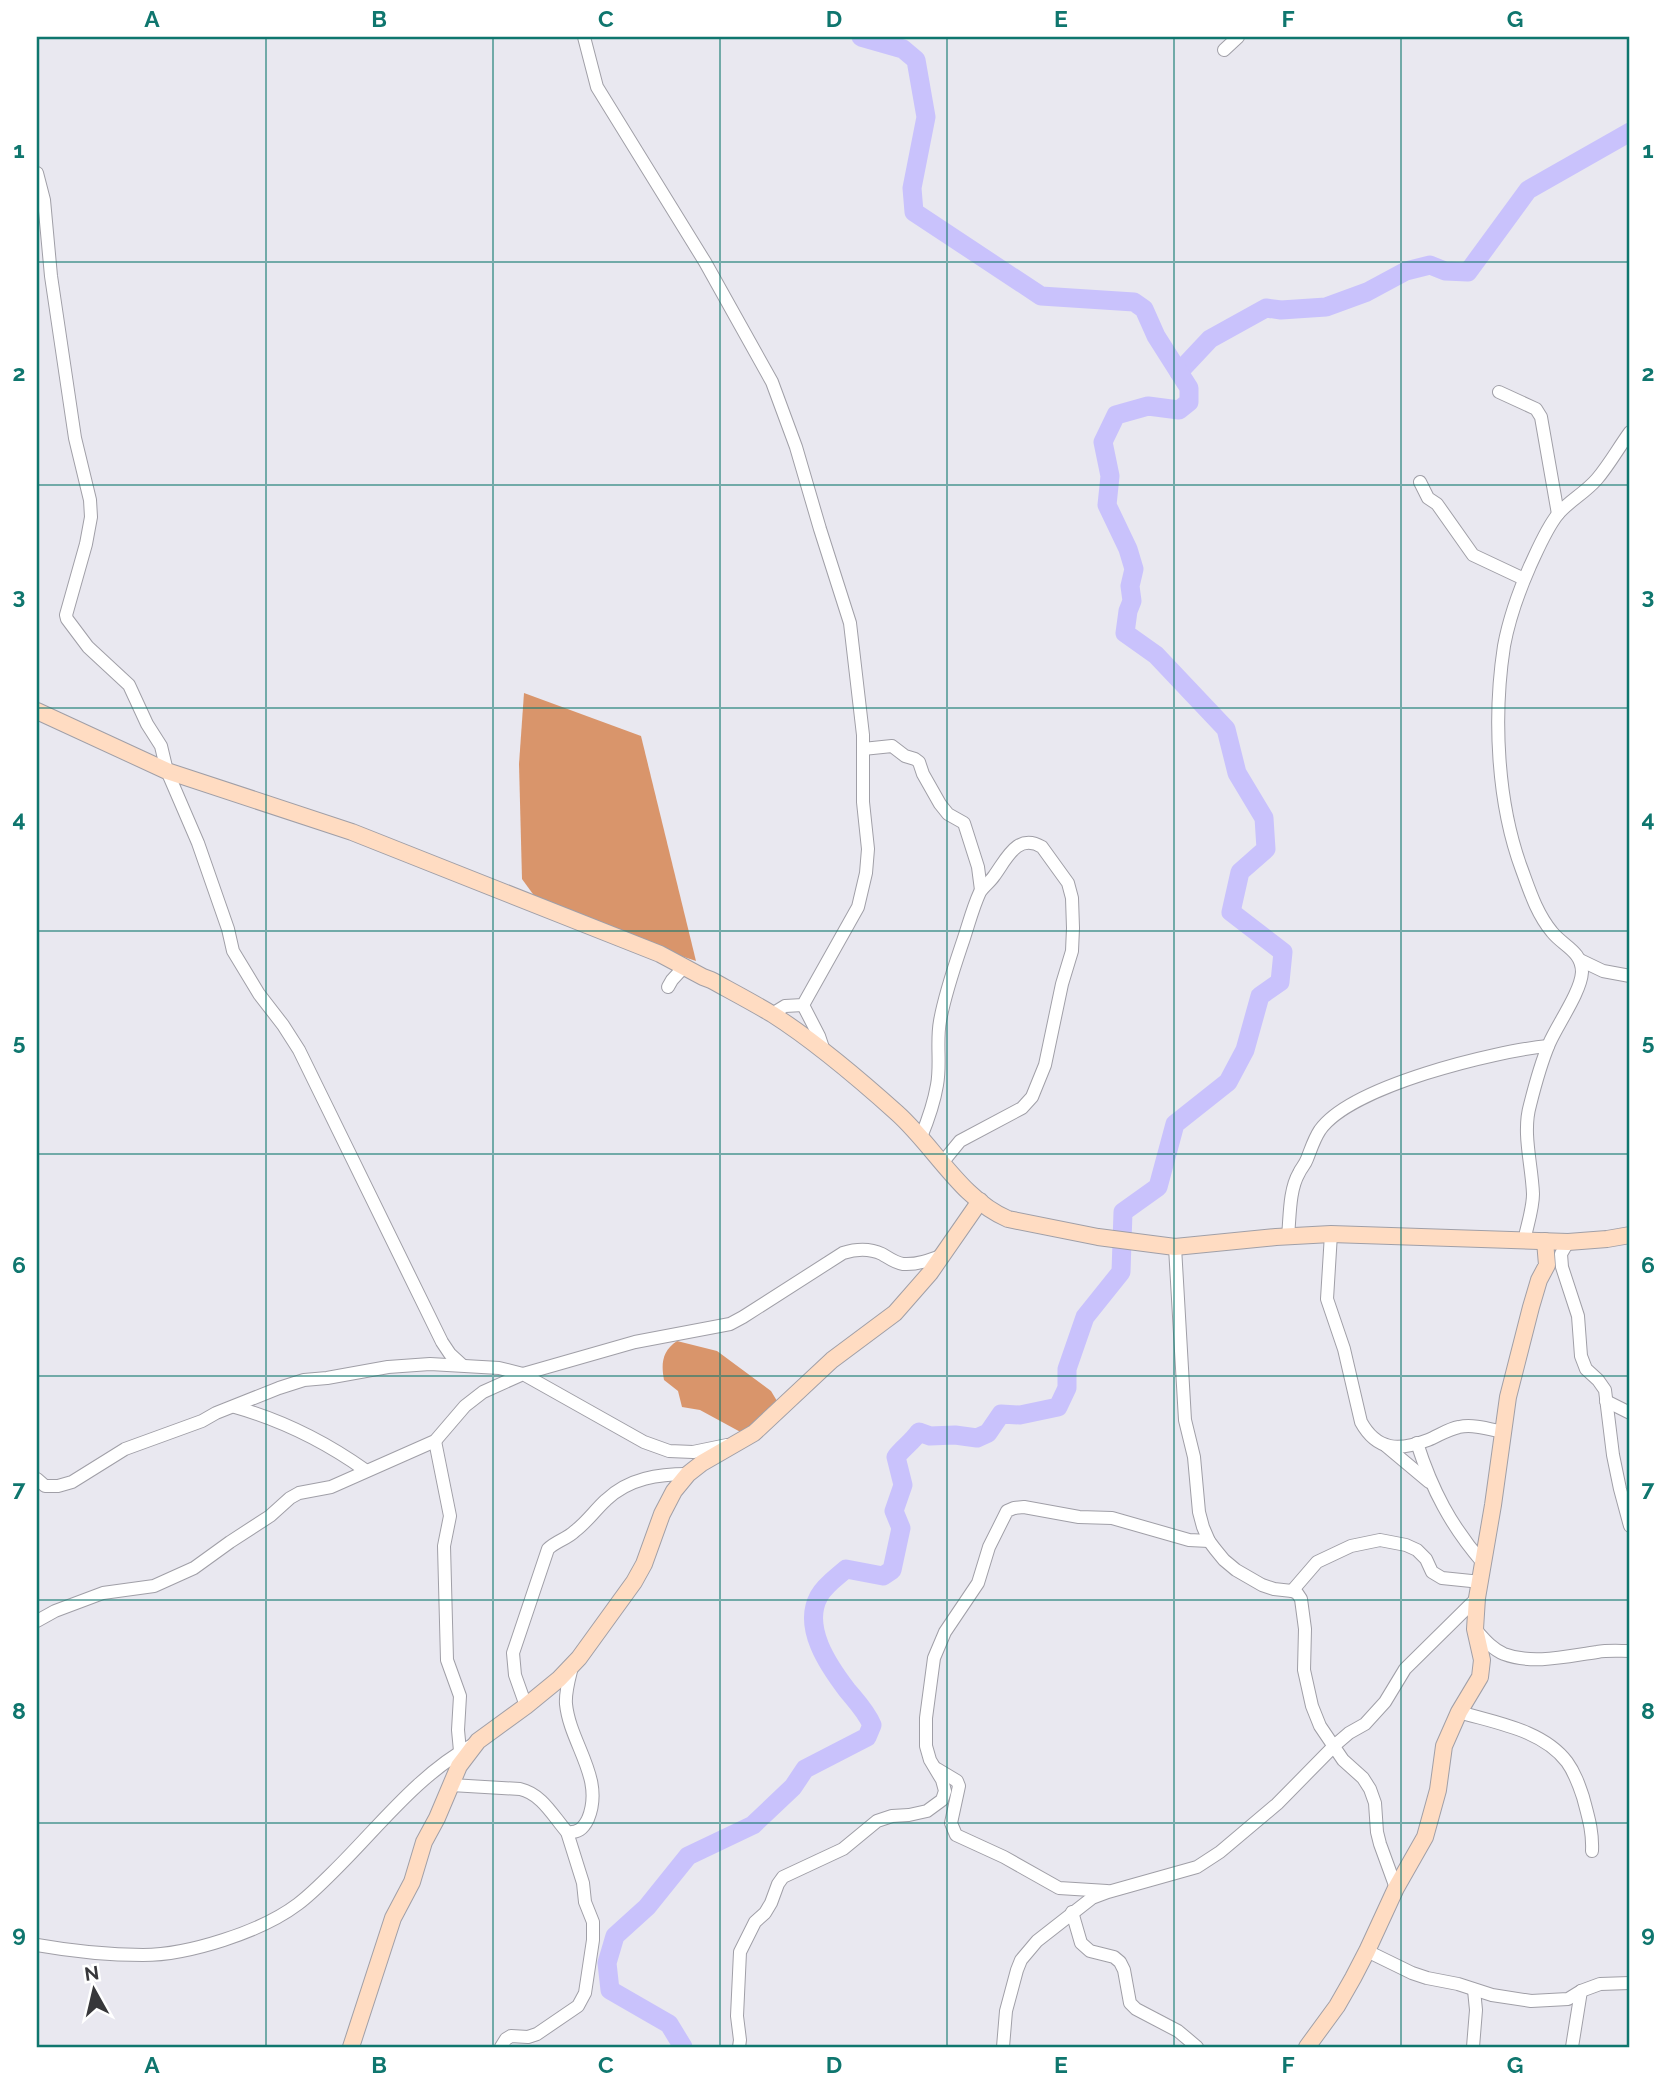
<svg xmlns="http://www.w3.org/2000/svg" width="1667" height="2084" viewBox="0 0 1667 2084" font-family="Raleway,sans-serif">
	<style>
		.forest { fill: #d9956b }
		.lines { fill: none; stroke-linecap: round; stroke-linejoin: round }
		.river { stroke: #c9c2fc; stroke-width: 19 }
		.street-casing { stroke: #a09fa7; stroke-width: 14 }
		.secondary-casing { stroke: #a09fa7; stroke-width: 18 }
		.street { stroke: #fff; stroke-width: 12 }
		.secondary { stroke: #ffdcc2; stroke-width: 16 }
		.grid { fill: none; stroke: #0f766e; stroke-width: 2; stroke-opacity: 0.55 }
		.neatline { fill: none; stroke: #0f766e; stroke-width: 2.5 }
		.grid-label { font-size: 23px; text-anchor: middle; font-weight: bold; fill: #0f766e }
	</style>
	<rect width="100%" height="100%" fill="#e9e8f0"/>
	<g class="forest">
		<polygon points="524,693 641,736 696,961 660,949 538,901 522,879 519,764"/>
		<path d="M677,1341l40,10 54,40 6,10 -31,34 -46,-25 -18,-3 -4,-16 -14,-11c-3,-16 -2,-29 13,-39z"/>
	</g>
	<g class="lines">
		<g class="river">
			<polyline points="1179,372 1210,339 1266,308 1281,310 1326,307 1367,292 1406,271 1430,265 1445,271 1468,272 1528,190 1630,132"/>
			<path d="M683,2047l-14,-23 -59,-34 -3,-27 8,-27 32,-29 41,-51 65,-31 40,-38 12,-18 62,-32 5,-12c-6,-14 -16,-24 -25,-35 -19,-25 -45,-63 -28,-94 6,-11 18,-19 27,-27l37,7 9,-6 9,-42 -7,-17 9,-26 -7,-28c7,-9 16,-15 23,-25l11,4 25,-1 22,3 11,-5 13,-19 19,1 38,-8 9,-19v-19l18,-52 36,-45 2,-60 35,-25 17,-63 53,-42 17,-32 15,-54 20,-14 3,-30 -52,-40 9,-40 26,-23 -2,-31 -27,-45 -11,-44 -70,-74 -31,-22 3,-22 4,-10 -2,-15 4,-17 -6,-20 -21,-44 3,-29 -7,-34 13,-27 32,-9 31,4 10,-8v-14l-33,-52 -12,-27 -10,-7 -93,-6 -127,-84 -2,-24 14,-71 -10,-57 -13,-11 -42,-12"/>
		</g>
		<g class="street-casing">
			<g id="street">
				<polyline points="584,37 597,87 705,262 772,382 796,447 820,529 850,623 863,735 863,802 868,849 866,873 858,907 803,1005 785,1006 772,1014"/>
				<polyline points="1224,50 1238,37"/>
				<polyline points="37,173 44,200 51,276 75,438 90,500 91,517 86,544 66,615 67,619 88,647 129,685 147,724 161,746 167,771 198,843 228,929 233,951 259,994 283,1025 299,1050 442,1342 450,1354 462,1365"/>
				<polyline points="1499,392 1536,409 1541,417 1558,514"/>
				<polyline points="1420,482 1428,498 1437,504 1473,555 1524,579"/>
				<polyline points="863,749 892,746 905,756 915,759 919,762 923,774 940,804 948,814 964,823 978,867 981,890"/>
				<polyline points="1580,960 1603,971 1630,976"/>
				<polyline points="668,987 672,980 684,967"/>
				<polyline points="803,1005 819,1036 824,1051"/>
				<path d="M921,1137c7,-17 13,-34 16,-52 4,-21 -1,-43 3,-64 5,-28 15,-56 24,-83 5,-15 9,-31 16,-46 4,-6 10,-10 14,-16 12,-16 23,-44 48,-29l26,36 4,15 1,30 -1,23 -10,33 -17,81 -13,32 -10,11 -62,33 -18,22"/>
				<path d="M1331,1234l-4,65 17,50 17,73c16,29 38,29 67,18 10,-4 20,-11 31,-13 14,-3 30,2 44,5"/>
				<path d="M1288,1236c2,-19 1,-46 11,-63 2,-5 6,-8 8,-14 4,-10 7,-20 13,-29 31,-44 175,-79 228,-84"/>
				<path d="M1524,1241c3,-15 9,-32 9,-47 -1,-29 -11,-61 -3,-89 5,-20 11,-42 19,-61 8,-19 32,-52 33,-72 0,-21 -19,-26 -30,-40 -15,-18 -22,-40 -30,-62 -25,-67 -29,-153 -18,-224 5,-27 15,-55 26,-80 8,-17 16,-37 28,-52 11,-13 27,-21 39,-35 12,-14 22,-32 33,-47"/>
				<polyline points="1568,1242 1561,1254 1562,1267 1578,1316 1581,1356 1586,1369 1598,1380 1605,1390 1613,1455 1620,1489 1630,1526"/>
				<polyline points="1175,1247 1185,1420 1194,1457 1199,1512 1203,1527 1209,1541 1215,1549 1224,1560 1236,1570 1262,1585 1274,1589 1292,1591 1297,1593 1301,1599 1305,1629 1304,1670 1312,1706 1320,1726 1343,1760 1363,1778 1370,1789 1375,1803 1377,1832 1380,1844 1396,1888"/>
				<polyline points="1606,1401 1630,1413"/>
				<path d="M235,1407c46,13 92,36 130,63"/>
				<polyline points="435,1441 450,1516 444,1546 447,1660 460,1696 458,1730 460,1751"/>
				<path d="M1417,1443c15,47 34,83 66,120"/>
				<polyline points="1386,1446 1429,1482"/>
				<path d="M37,1479l8,7h13l14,-4 53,-33 77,-28 14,-8 63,-25 25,-8 23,-2 61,-11 42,-3 69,4 24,6 112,-32 95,-18 13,-7 100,-64c13,-4 26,-5 39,1 7,4 13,9 21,10 14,1 27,-4 40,-9"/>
				<polyline points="1292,1591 1317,1562 1351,1546 1380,1540 1406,1545 1417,1550 1426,1559 1432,1572 1442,1578 1481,1582"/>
				<polyline points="37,1621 55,1611 103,1593 154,1586 194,1568 230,1542 270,1516 290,1498 299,1493 331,1487 435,1441 465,1406 483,1392 523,1374 644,1442 669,1451 693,1452 727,1445"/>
				<path d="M1475,1629c9,10 17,20 29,25 29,11 64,2 93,-2 11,-2 22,-1 33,-1"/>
				<path d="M526,1706l-11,-31 -2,-22 35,-104c8,-8 19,-10 27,-18 12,-9 20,-21 31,-31 23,-22 53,-26 82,-26"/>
				<path d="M1459,1712c37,11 84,18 108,50 8,11 12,23 16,35 5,19 10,34 9,54"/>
				<polyline points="937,1769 957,1781 959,1786 951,1823 956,1835 1004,1857 1059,1888 1107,1891"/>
				<path d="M451,1785l69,4c22,5 33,27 47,43 11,1 16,-3 21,-13 17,-41 -18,-75 -22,-115 -1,-12 3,-25 6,-37"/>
				<polyline points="1072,1912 1081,1943 1090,1951 1114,1957 1120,1962 1124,1970 1130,2003 1136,2009 1178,2031 1197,2047"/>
				<path d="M37,1945c34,6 71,10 106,10 45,0 118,-23 155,-51 12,-9 24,-21 35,-32 45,-44 84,-97 141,-128"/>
				<polyline points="1367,1951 1412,1973 1427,1978 1458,1984 1492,1995 1531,2001 1568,1999 1581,1991 1600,1984 1630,1983"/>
				<polyline points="501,2047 506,2039 511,2036 528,2037 537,2034 578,2006 585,1993 593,1940 593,1922 585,1902 583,1883 567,1832"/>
				<polyline points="739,2047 740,2040 737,2016 740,1952 755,1922 765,1913 771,1903 778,1884 783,1877 843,1849 877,1821 892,1816 909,1815 927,1811 942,1800 945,1791 942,1780 930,1760 926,1746 926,1718 934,1658 945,1632 978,1583 989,1547 1007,1511 1014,1508 1024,1507 1079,1517 1112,1518 1189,1540 1209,1541"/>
				<polyline points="1003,2047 1006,2011 1017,1970 1021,1960 1037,1941 1092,1898 1108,1892 1197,1867 1220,1852 1277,1804 1335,1745 1349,1733 1365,1724 1385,1702 1405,1669 1477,1598"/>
				<polyline points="1473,2047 1476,2010 1474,1990"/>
				<polyline points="1572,2047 1581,1991"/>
			</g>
		</g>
		<g class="secondary-casing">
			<g id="secondary">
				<path d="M37,711l130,60 185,61 308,122 43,23 8,3c20,11 41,22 61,34 44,28 86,64 125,99 37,33 65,87 111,106l90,18 77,10 101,-10 55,-3 237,8 39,-3 23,-4"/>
				<polyline points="351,2047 393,1918 412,1882 424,1842 437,1818 459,1766 478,1741 526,1706 559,1679 579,1658 634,1582 644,1564 662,1514 674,1491 688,1474 702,1463 754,1433 832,1360 895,1313 930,1273 980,1201"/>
				<polyline points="1307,2047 1337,2006 1353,1978 1367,1951 1396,1888 1425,1837 1438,1790 1444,1746 1459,1712 1480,1677 1482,1660 1475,1629 1477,1598 1493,1505 1508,1397 1531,1307 1539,1280 1547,1265 1545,1241"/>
			</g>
		</g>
		<use href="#street" class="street"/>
		<use href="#secondary" class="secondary"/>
	</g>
	<path class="grid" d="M266,37v2010M493,37v2010M720,37v2010M947,37v2010M1174,37v2010M1401,37v2010M37,262h1593M37,485h1593M37,708h1593M37,931h1593M37,1154h1593M37,1376h1593M37,1600h1593M37,1823h1593"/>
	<rect width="1667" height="2084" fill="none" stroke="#ffffff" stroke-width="77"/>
	<g transform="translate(94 1990) rotate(352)" stroke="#ffffff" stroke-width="5" paint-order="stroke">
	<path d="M0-5L12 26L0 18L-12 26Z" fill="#37373a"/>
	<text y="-10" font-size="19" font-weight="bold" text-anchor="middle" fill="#37373a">N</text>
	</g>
	<rect x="38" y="38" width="1590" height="2008" class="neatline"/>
	<g class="grid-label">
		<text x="152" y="27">A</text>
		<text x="379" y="27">B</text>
		<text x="606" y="27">C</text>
		<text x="834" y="27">D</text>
		<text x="1061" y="27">E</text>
		<text x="1288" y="27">F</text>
		<text x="1515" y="27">G</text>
		<text x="19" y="158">1</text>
		<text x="1648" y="158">1</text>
		<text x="19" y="381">2</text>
		<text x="1648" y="381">2</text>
		<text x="19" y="604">3</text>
		<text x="1648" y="604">3</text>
		<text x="19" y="827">4</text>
		<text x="1648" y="827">4</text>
		<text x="19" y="1050">5</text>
		<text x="1648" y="1050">5</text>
		<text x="19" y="1273">6</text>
		<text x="1648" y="1273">6</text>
		<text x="19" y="1496">7</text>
		<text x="1648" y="1496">7</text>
		<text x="19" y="1719">8</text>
		<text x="1648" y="1719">8</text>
		<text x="19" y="1942">9</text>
		<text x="1648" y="1942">9</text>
		<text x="152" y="2073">A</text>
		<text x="379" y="2073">B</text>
		<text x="606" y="2073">C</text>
		<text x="834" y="2073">D</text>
		<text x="1061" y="2073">E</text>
		<text x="1288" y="2073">F</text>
		<text x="1515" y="2073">G</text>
	</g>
</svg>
